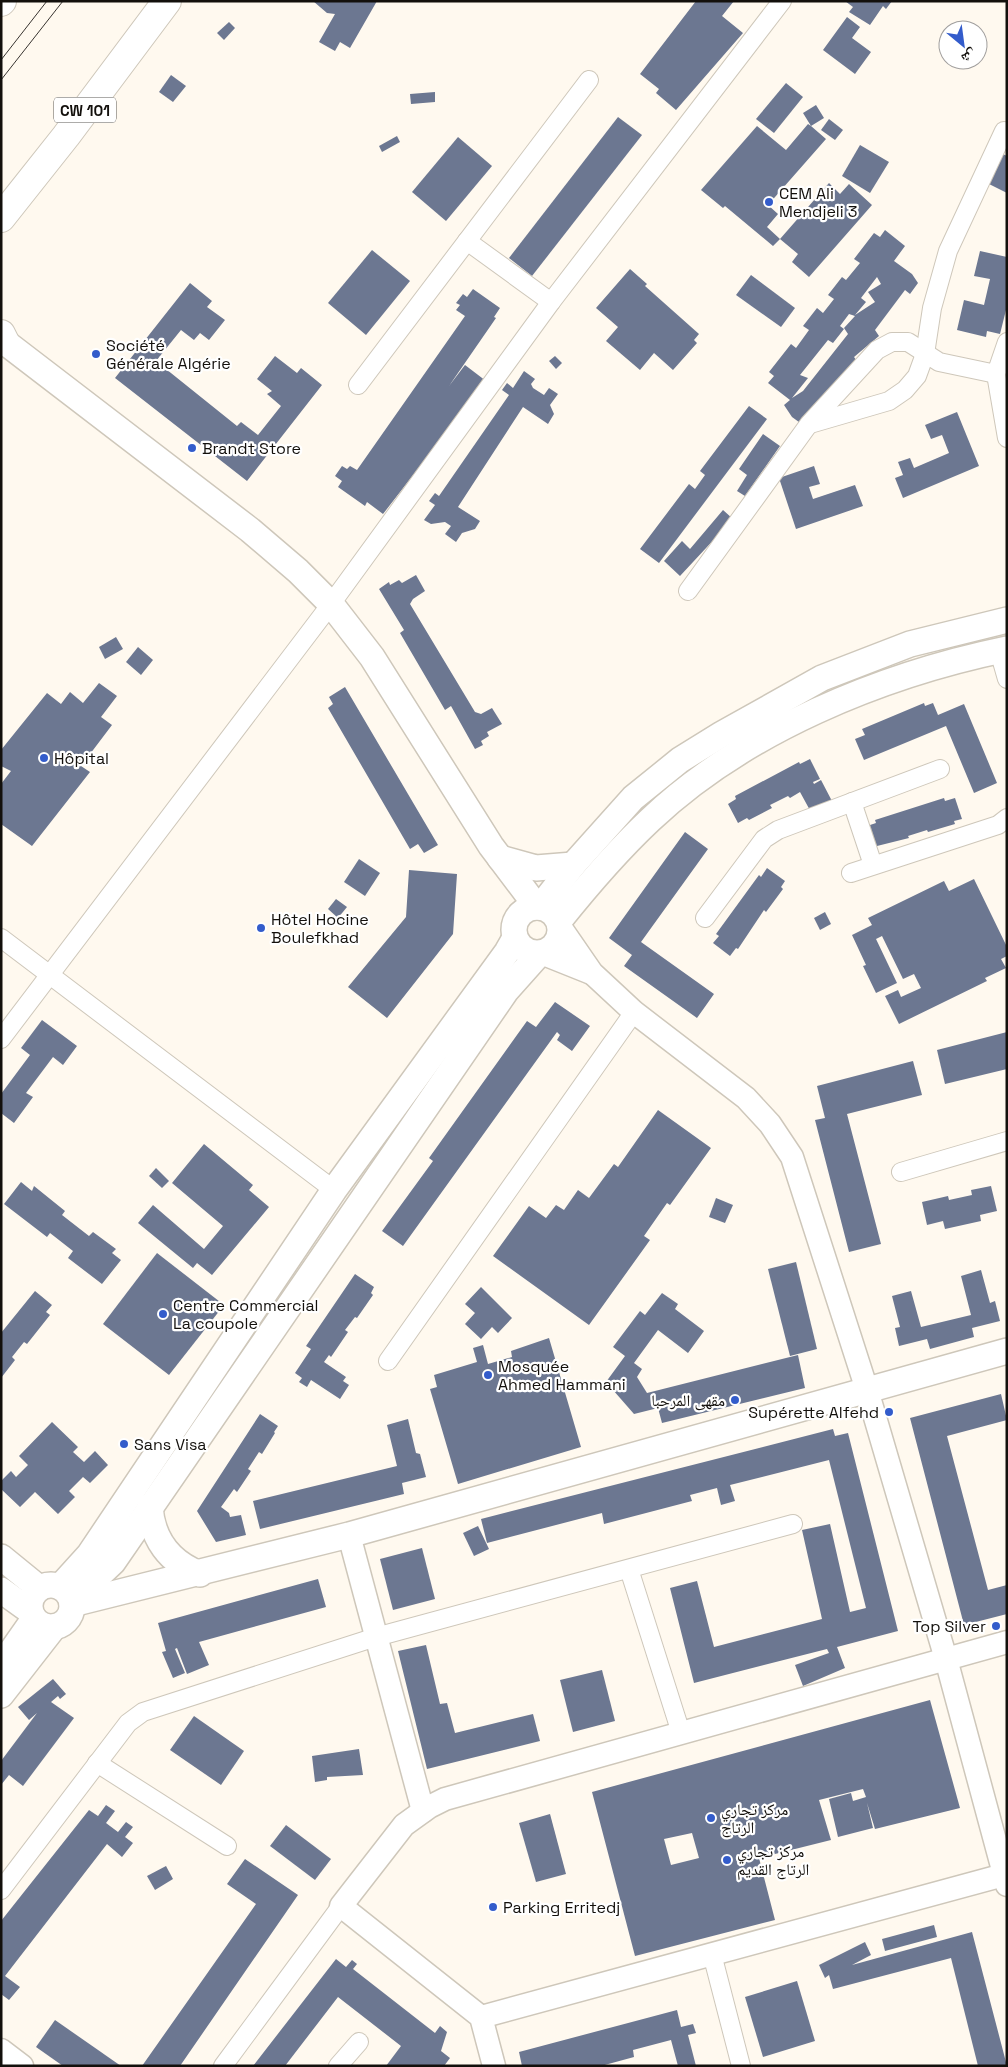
<svg xmlns="http://www.w3.org/2000/svg" width="1008" height="2067" viewBox="0 0 1008 2067" font-family="'Space Grotesk','Noto Naskh Arabic',sans-serif">
	<style>
		.building { fill: #6c7791; fill-rule: evenodd }
		.lines { fill: none; stroke-linecap: round; stroke-linejoin: round }
		.minor-casing { stroke: #cec7ba; stroke-width: 20 }
		.tertiary-casing { stroke: #cec7ba; stroke-width: 25 }
		.secondary-casing { stroke: #cec7ba; stroke-width: 28 }
		.primary-casing { stroke: #cec7ba; stroke-width: 30 }
		.minor { stroke: #fff; stroke-width: 18 }
		.tertiary { stroke: #fff; stroke-width: 22 }
		.secondary { stroke: #fff; stroke-width: 25 }
		.primary { stroke: #fff; stroke-width: 28 }
		.tram { stroke: #37332f; stroke-width: 1 }
		.poi-dot { fill: #335ccb; stroke: #fff; stroke-width: 2 }
		.labels { text-anchor: middle; dominant-baseline: central; stroke-width: 4.5; stroke-linejoin: round; paint-order: stroke }
		.shield { fill: #fff; stroke: #5a5855; stroke-width: 1 }
		.shield-label { font-size: 15px; font-weight: bold; fill: #13100c }
		.poi-label { font-size: 16px; fill: #13100c; stroke: #fff; text-anchor: start }
	</style>
	<rect width="100%" height="100%" fill="#fff9ef"/>
	<g class="building">
		<polygon points="313,1 377,1 350,48 340,42 335,51 319,42 335,14 327,13"/>
		<polygon points="696,1 734,1 722,16 743,33 676,110 656,93 659,89 640,74"/>
		<polygon points="845,1 892,1 886,9 883,6 870,25 849,12 853,7"/>
		<polygon points="847,17 860,27 852,38 871,52 855,74 823,50"/>
		<polygon points="229,22 235,28 224,40 217,33"/>
		<polygon points="171,75 186,86 173,102 159,92"/>
		<polygon points="786,83 803,97 774,133 756,119"/>
		<polygon points="435,92 435,102 411,104 410,94"/>
		<polygon points="816,105 824,118 811,126 826,139 768,205 778,214 767,227 780,239 773,246 725,206 723,208 701,190 757,126 786,150 808,124 811,126 803,113"/>
		<polygon points="618,117 642,135 532,276 509,258"/>
		<polygon points="829,119 843,130 835,140 821,130"/>
		<polygon points="397,136 400,142 382,152 379,146"/>
		<polygon points="458,137 492,166 446,221 412,192"/>
		<polygon points="860,145 889,162 870,193 842,176"/>
		<polygon points="997,151 1007,156 1007,193 981,180"/>
		<polygon points="829,183 840,194 849,184 872,205 809,277 792,262 798,254 780,239"/>
		<path d="M885,230l20,16 -11,15 18,13 6,9 -8,11 -5,-4 -30,40 4,6 -25,21 5,7 -22,16 -34,45 -11,-8 -8,-12 6,-5 -22,-17 6,-7 -5,-4 22,-28 5,4 13,-18 -6,-4 14,-18 6,5 11,-14 -6,-4 14,-18 4,3 14,-17 -6,-4 20,-26 6,4zM877,277l4,7 -13,8 7,10 -20,13 11,-13 -5,-4zM849,314l6,2 -11,12 4,6 -45,57 -11,7 16,-20 -8,-3 28,-35 5,3 11,-14 -4,-3z"/>
		<polygon points="372,250 410,281 366,335 328,303"/>
		<polygon points="980,251 1007,257 1007,306 1000,334 987,331 986,337 957,330 964,300 984,305 990,279 974,276"/>
		<polygon points="630,269 647,284 645,286 699,334 694,340 697,343 673,370 654,353 640,370 606,341 618,327 596,308"/>
		<polygon points="751,275 795,308 781,327 736,295"/>
		<polygon points="190,283 212,301 207,307 225,320 209,340 200,333 194,340 181,330 156,361 237,426 241,422 258,435 281,406 267,394 272,391 257,379 275,356 297,373 301,368 322,385 247,481 115,378"/>
		<polygon points="473,289 500,308 494,317 496,318 449,386 465,365 486,381 383,514 367,502 365,506 338,487 342,481 335,476 342,466 347,469 350,466 357,470 465,316 456,310 460,305 456,303 463,294 467,297"/>
		<polygon points="555,356 562,363 556,369 549,361"/>
		<polygon points="524,371 535,379 531,384 533,388 544,395 549,388 558,394 550,405 554,414 548,424 523,407 458,507 480,521 475,529 462,533 456,542 445,534 451,526 445,522 431,524 424,520 435,505 429,501 435,493 439,496 509,395 502,390 507,383 513,388"/>
		<polygon points="749,406 767,419 659,563 640,549 689,484 695,489 705,475 700,471"/>
		<polygon points="957,412 979,466 903,498 895,478 903,475 898,462 910,458 914,468 949,453 942,435 931,439 925,425"/>
		<polygon points="763,434 780,446 745,496 737,491 747,475 739,469"/>
		<polygon points="814,466 820,484 809,487 813,499 855,485 863,506 796,529 779,478"/>
		<polygon points="723,510 733,519 680,576 664,561 682,541 690,549"/>
		<polygon points="416,575 425,591 413,599 410,604 475,712 481,714 492,708 502,724 487,732 489,736 481,741 483,745 475,749 451,706 445,710 400,633 404,630 379,589 389,582 390,585 399,580 402,583"/>
		<polygon points="116,637 123,649 105,659 99,647"/>
		<polygon points="138,647 153,660 141,675 126,662"/>
		<polygon points="99,683 117,696 101,717 112,725 81,766 90,772 32,846 1,824 1,784 11,771 1,766 1,750 47,693 61,704 70,692 83,703"/>
		<polygon points="345,687 438,845 424,853 418,844 410,849 328,708 333,704 329,697"/>
		<polygon points="924,703 925,706 933,703 938,715 964,704 997,783 974,793 946,726 864,760 855,739 865,735 862,729"/>
		<polygon points="810,759 820,779 813,782 814,784 821,780 833,803 812,814 800,792 790,798 788,796 770,805 772,808 749,820 747,818 738,823 728,804 736,799 735,796 799,762 800,764"/>
		<polygon points="944,798 945,801 955,798 962,819 954,821 955,824 928,832 927,830 908,836 909,838 873,847 867,826 876,823 875,820"/>
		<polygon points="685,832 708,849 641,942 714,994 697,1018 624,966 632,955 609,938"/>
		<polygon points="359,859 380,873 365,896 344,882"/>
		<polygon points="767,868 785,881 781,887 783,889 766,912 764,910 738,949 736,948 730,956 713,943 719,936 716,934 759,875 761,877"/>
		<polygon points="409,870 457,874 453,934 387,1018 348,987 406,917"/>
		<polygon points="974,879 1007,947 1007,956 1001,959 1006,968 985,978 987,981 899,1024 885,996 898,990 901,997 921,988 914,974 903,979 882,936 876,939 897,983 876,993 863,966 866,965 852,935 872,925 868,918 944,881 949,891"/>
		<polygon points="336,899 347,907 338,918 328,909"/>
		<polygon points="825,912 831,924 820,930 814,918"/>
		<polygon points="555,1002 590,1026 572,1051 557,1040 560,1035 557,1032 403,1246 382,1231 433,1161 429,1158 527,1021 536,1027"/>
		<polygon points="42,1020 77,1046 63,1065 53,1057 26,1093 33,1097 14,1123 1,1113 1,1094 30,1055 21,1048"/>
		<polygon points="1007,1032 1007,1069 945,1084 937,1050"/>
		<polygon points="913,1061 922,1095 847,1114 881,1244 849,1252 815,1120 825,1118 817,1086"/>
		<polygon points="658,1110 711,1148 670,1205 667,1203 644,1236 650,1240 589,1325 493,1256 529,1206 546,1218 556,1205 564,1210 578,1190 589,1198 614,1164 618,1167"/>
		<polygon points="204,1144 253,1185 249,1190 269,1207 212,1275 197,1263 193,1268 138,1223 153,1205 204,1249 223,1226 172,1183"/>
		<polygon points="156,1168 169,1181 162,1188 149,1176"/>
		<polygon points="21,1182 32,1191 34,1186 65,1211 62,1215 89,1236 93,1232 116,1249 112,1253 121,1260 102,1284 68,1258 73,1251 50,1233 47,1237 4,1204"/>
		<polygon points="991,1186 997,1211 980,1215 981,1221 945,1229 943,1221 927,1225 922,1202 948,1196 949,1200 972,1195 971,1190"/>
		<polygon points="716,1198 733,1205 725,1223 709,1217"/>
		<polygon points="157,1253 224,1305 169,1375 103,1324"/>
		<polygon points="796,1262 817,1349 790,1356 768,1269"/>
		<polygon points="981,1270 990,1303 995,1301 1000,1321 972,1328 974,1337 930,1349 927,1339 899,1346 895,1328 900,1327 892,1296 911,1291 921,1327 971,1315 961,1276"/>
		<polygon points="355,1274 374,1287 371,1293 373,1295 357,1318 355,1317 345,1330 348,1332 331,1357 329,1355 324,1362 346,1377 343,1381 349,1385 340,1399 311,1380 307,1387 299,1382 302,1378 295,1373 311,1349 306,1346"/>
		<polygon points="481,1287 512,1318 498,1333 492,1327 481,1339 465,1324 475,1313 465,1304"/>
		<polygon points="35,1291 52,1305 46,1312 50,1315 27,1344 24,1342 12,1357 15,1360 1,1378 1,1333"/>
		<polygon points="662,1293 678,1304 675,1309 704,1331 688,1353 658,1330 634,1363 642,1369 637,1377 647,1393 798,1355 805,1388 662,1423 658,1408 634,1414 606,1382 625,1356 613,1347 640,1311 645,1315"/>
		<polygon points="549,1338 581,1447 458,1484 430,1389 437,1387 434,1375 477,1362 473,1348 483,1345 488,1364 512,1357 511,1351"/>
		<polygon points="1001,1394 1007,1420 947,1436 988,1590 1007,1585 1007,1614 964,1625 910,1418"/>
		<polygon points="260,1414 278,1426 274,1432 275,1433 262,1454 259,1452 248,1469 251,1471 237,1492 234,1489 221,1507 229,1513 230,1517 241,1515 246,1535 216,1542 197,1511"/>
		<polygon points="408,1419 416,1453 420,1454 426,1477 402,1483 404,1494 260,1529 253,1501 397,1466 387,1425"/>
		<polygon points="52,1422 78,1447 73,1452 84,1462 95,1451 108,1465 90,1483 83,1477 69,1491 75,1497 58,1514 35,1492 20,1507 1,1489 1,1481 11,1471 16,1477 28,1465 19,1456"/>
		<polygon points="833,1429 835,1436 848,1433 898,1631 837,1647 845,1668 803,1686 795,1665 829,1653 827,1649 694,1683 670,1588 697,1581 714,1647 822,1619 802,1530 830,1524 850,1612 866,1608 829,1460 730,1485 735,1501 721,1505 717,1488 690,1495 692,1501 604,1524 602,1513 487,1543 481,1519"/>
		<polygon points="478,1526 489,1549 474,1556 463,1533"/>
		<polygon points="422,1548 435,1599 393,1610 380,1559"/>
		<polygon points="318,1579 326,1607 199,1642 209,1665 187,1674 177,1648 175,1649 185,1673 173,1678 162,1652 166,1651 158,1623"/>
		<polygon points="426,1645 440,1704 447,1703 455,1733 533,1714 540,1741 427,1769 398,1651"/>
		<polygon points="602,1670 615,1721 573,1732 560,1680"/>
		<polygon points="53,1679 66,1694 60,1699 58,1696 51,1702 74,1718 23,1786 9,1775 1,1785 1,1761 37,1713 29,1720 18,1707"/>
		<path d="M930,1700l30,108 -85,21 -8,-26 6,25 -35,9 -9,-38 22,-6 2,8 13,-4 -3,-8 -44,11 12,40 -72,18 16,62 -140,36 -43,-164zM692,1833l7,25 -28,7 -7,-26z"/>
		<polygon points="194,1716 244,1751 221,1785 170,1750"/>
		<polygon points="359,1749 363,1775 327,1777 327,1780 315,1782 312,1756"/>
		<polygon points="106,1805 115,1811 106,1823 118,1832 126,1822 133,1827 125,1837 133,1843 122,1857 107,1844 5,1976 20,1987 9,2000 1,1994 1,1921 89,1810 98,1816"/>
		<polygon points="550,1814 566,1874 536,1882 519,1823"/>
		<polygon points="286,1825 331,1859 315,1880 270,1846"/>
		<polygon points="245,1859 298,1895 180,2066 142,2066 256,1904 227,1884"/>
		<polygon points="166,1866 173,1879 155,1890 147,1876"/>
		<polygon points="934,1925 937,1937 885,1951 882,1939"/>
		<polygon points="972,1932 1007,2066 978,2066 951,1958 833,1989 829,1975 825,1978 819,1965 865,1942 871,1955 852,1965"/>
		<polygon points="336,1959 346,1967 352,1960 357,1964 353,1969 435,2033 440,2026 447,2032 441,2051 450,2058 444,2066 386,2066 401,2046 338,1997 285,2066 253,2066"/>
		<polygon points="797,1981 815,2041 763,2057 745,1997"/>
		<polygon points="677,2010 681,2027 693,2024 696,2033 688,2035 696,2066 678,2066 671,2040 633,2050 634,2057 601,2066 522,2066 519,2052"/>
		<polygon points="55,2020 121,2066 63,2066 36,2047"/>
	</g>
	<g class="lines">
		<g class="minor-casing">
			<g id="minor">
				<polyline points="467,241 551,302"/>
				<polyline points="1007,342 996,374 1007,438"/>
				<polyline points="358,385 589,80"/>
				<polyline points="810,424 889,401 905,390 917,376 925,354 932,308 948,251 1004,131"/>
				<polyline points="688,591 809,424 877,350 892,342 908,342 939,362 996,374"/>
				<polyline points="999,651 1007,679"/>
				<polyline points="852,802 873,865"/>
				<polyline points="851,873 998,825 1007,818"/>
				<polyline points="705,918 764,839 778,830 940,769"/>
				<polyline points="1,938 334,1190"/>
				<polyline points="1,1039 331,604 551,302 782,1"/>
				<polyline points="901,1172 1007,1141"/>
				<polyline points="388,1361 634,1012"/>
				<polyline points="629,1569 681,1733"/>
				<polyline points="97,1763 227,1846"/>
				<polyline points="1,1890 128,1723 143,1712 376,1637 793,1524"/>
				<polyline points="712,1954 741,2066"/>
				<polyline points="223,2066 341,1906"/>
				<polyline points="338,2066 359,2042"/>
			</g>
		</g>
		<g class="tertiary-casing">
			<g id="tertiary">
				<polyline points="561,928 592,973 634,1012 746,1098 770,1124 792,1157 867,1390 946,1659 1007,1885"/>
				<polyline points="541,953 591,973"/>
				<polyline points="349,1535 423,1811"/>
				<polyline points="481,2017 1007,1874"/>
				<polyline points="1,2050 22,2066"/>
				<polyline points="494,2066 481,2017 341,1906 404,1825 429,1807 445,1799 1007,1642"/>
			</g>
		</g>
		<g class="secondary-casing">
			<g id="secondary">
				<polyline points="1,339 250,530 298,571 331,604 372,657 491,846 537,907"/>
				<polyline points="500,858 536,868 573,865"/>
				<circle cx="537" cy="930" r="23"/>
				<polyline points="540,907 573,865 633,798 680,760 722,734 822,678 910,644 1007,620"/>
				<path d="M559,921c28,-35 58,-70 91,-101 94,-89 231,-145 357,-171"/>
				<path d="M150,1506c2,33 19,56 50,68"/>
				<polyline points="1,1557 39,1588"/>
				<circle cx="51" cy="1606" r="21"/>
				<polyline points="60,1587 89,1555 334,1190 507,952 515,938"/>
				<polyline points="1,1590 30,1611"/>
				<polyline points="72,1601 113,1562 506,991 539,954"/>
				<polyline points="72,1604 349,1535 1007,1351"/>
				<polyline points="1,1666 34,1619"/>
				<polyline points="1,1695 54,1627"/>
			</g>
		</g>
		<g class="primary-casing">
			<g id="primary">
				<polyline points="1,2 2,1"/>
				<polyline points="1,218 66,136 167,1"/>
				<polyline points="1,334 5,342"/>
			</g>
		</g>
		<use href="#minor" class="minor"/>
		<use href="#tertiary" class="tertiary"/>
		<use href="#secondary" class="secondary"/>
		<use href="#primary" class="primary"/>
		<g class="tram">
			<polyline points="1,60 47,1"/>
			<polyline points="1,80 63,1"/>
		</g>
	</g>
	<g class="poi-dot">
		<circle cx="769" cy="202" r="5"/>
		<circle cx="96" cy="354" r="5"/>
		<circle cx="192" cy="448" r="5"/>
		<circle cx="44" cy="758" r="5"/>
		<circle cx="261" cy="928" r="5"/>
		<circle cx="163" cy="1314" r="5"/>
		<circle cx="488" cy="1375" r="5"/>
		<circle cx="735" cy="1400" r="5"/>
		<circle cx="889" cy="1412" r="5"/>
		<circle cx="124" cy="1444" r="5"/>
		<circle cx="996" cy="1626" r="5"/>
		<circle cx="711" cy="1818" r="5"/>
		<circle cx="727" cy="1860" r="5"/>
		<circle cx="493" cy="1907" r="5"/>
	</g>
	<g class="labels">
		<rect class="shield" x="54" y="97.5" width="62" height="25" rx="4"/>
		<g class="shield-label">
			<text x="85" y="110">CW 101</text>
		</g>
		<g class="poi-label">
			<text x="779" y="193">CEM Ali<tspan x="779" dy="18">Mendjeli 3</tspan></text>
			<text x="106" y="345">Société<tspan x="106" dy="18">Générale Algérie</tspan></text>
			<text x="202" y="448">Brandt Store</text>
			<text x="54" y="758">Hôpital</text>
			<text x="271" y="919">Hôtel Hocine<tspan x="271" dy="18">Boulefkhad</tspan></text>
			<text x="173" y="1305">Centre Commercial<tspan x="173" dy="18">La coupole</tspan></text>
			<text x="498" y="1366">Mosquée<tspan x="498" dy="18">Ahmed Hammani</tspan></text>
			<text x="725" y="1400" text-anchor="end">مقهى المرحبا</text>
			<text x="879" y="1412" text-anchor="end">Supérette Alfehd</text>
			<text x="134" y="1444">Sans Visa</text>
			<text x="986" y="1626" text-anchor="end">Top Silver</text>
			<text x="721" y="1809">مركز تجاري<tspan x="721" dy="18">الرتاج</tspan></text>
			<text x="737" y="1851">مركز تجاري<tspan x="737" dy="18">الرتاج القديم</tspan></text>
			<text x="503" y="1907">Parking Erritedj</text>
		</g>
	</g>
	<rect width="1008" height="2067" fill="none" stroke="#13100c" stroke-width="5"/>
	<g transform="translate(963 45) rotate(151)"><circle r="24" fill="#ffffff" stroke="#a19f9e"/>
	<path d="M0-4L9 19L0 12L-9 19Z" fill="#335ccb"/>
	<text y="-8" font-size="14" font-weight="bold" text-anchor="middle" fill="#13100c">ش</text>
	</g>
</svg>
